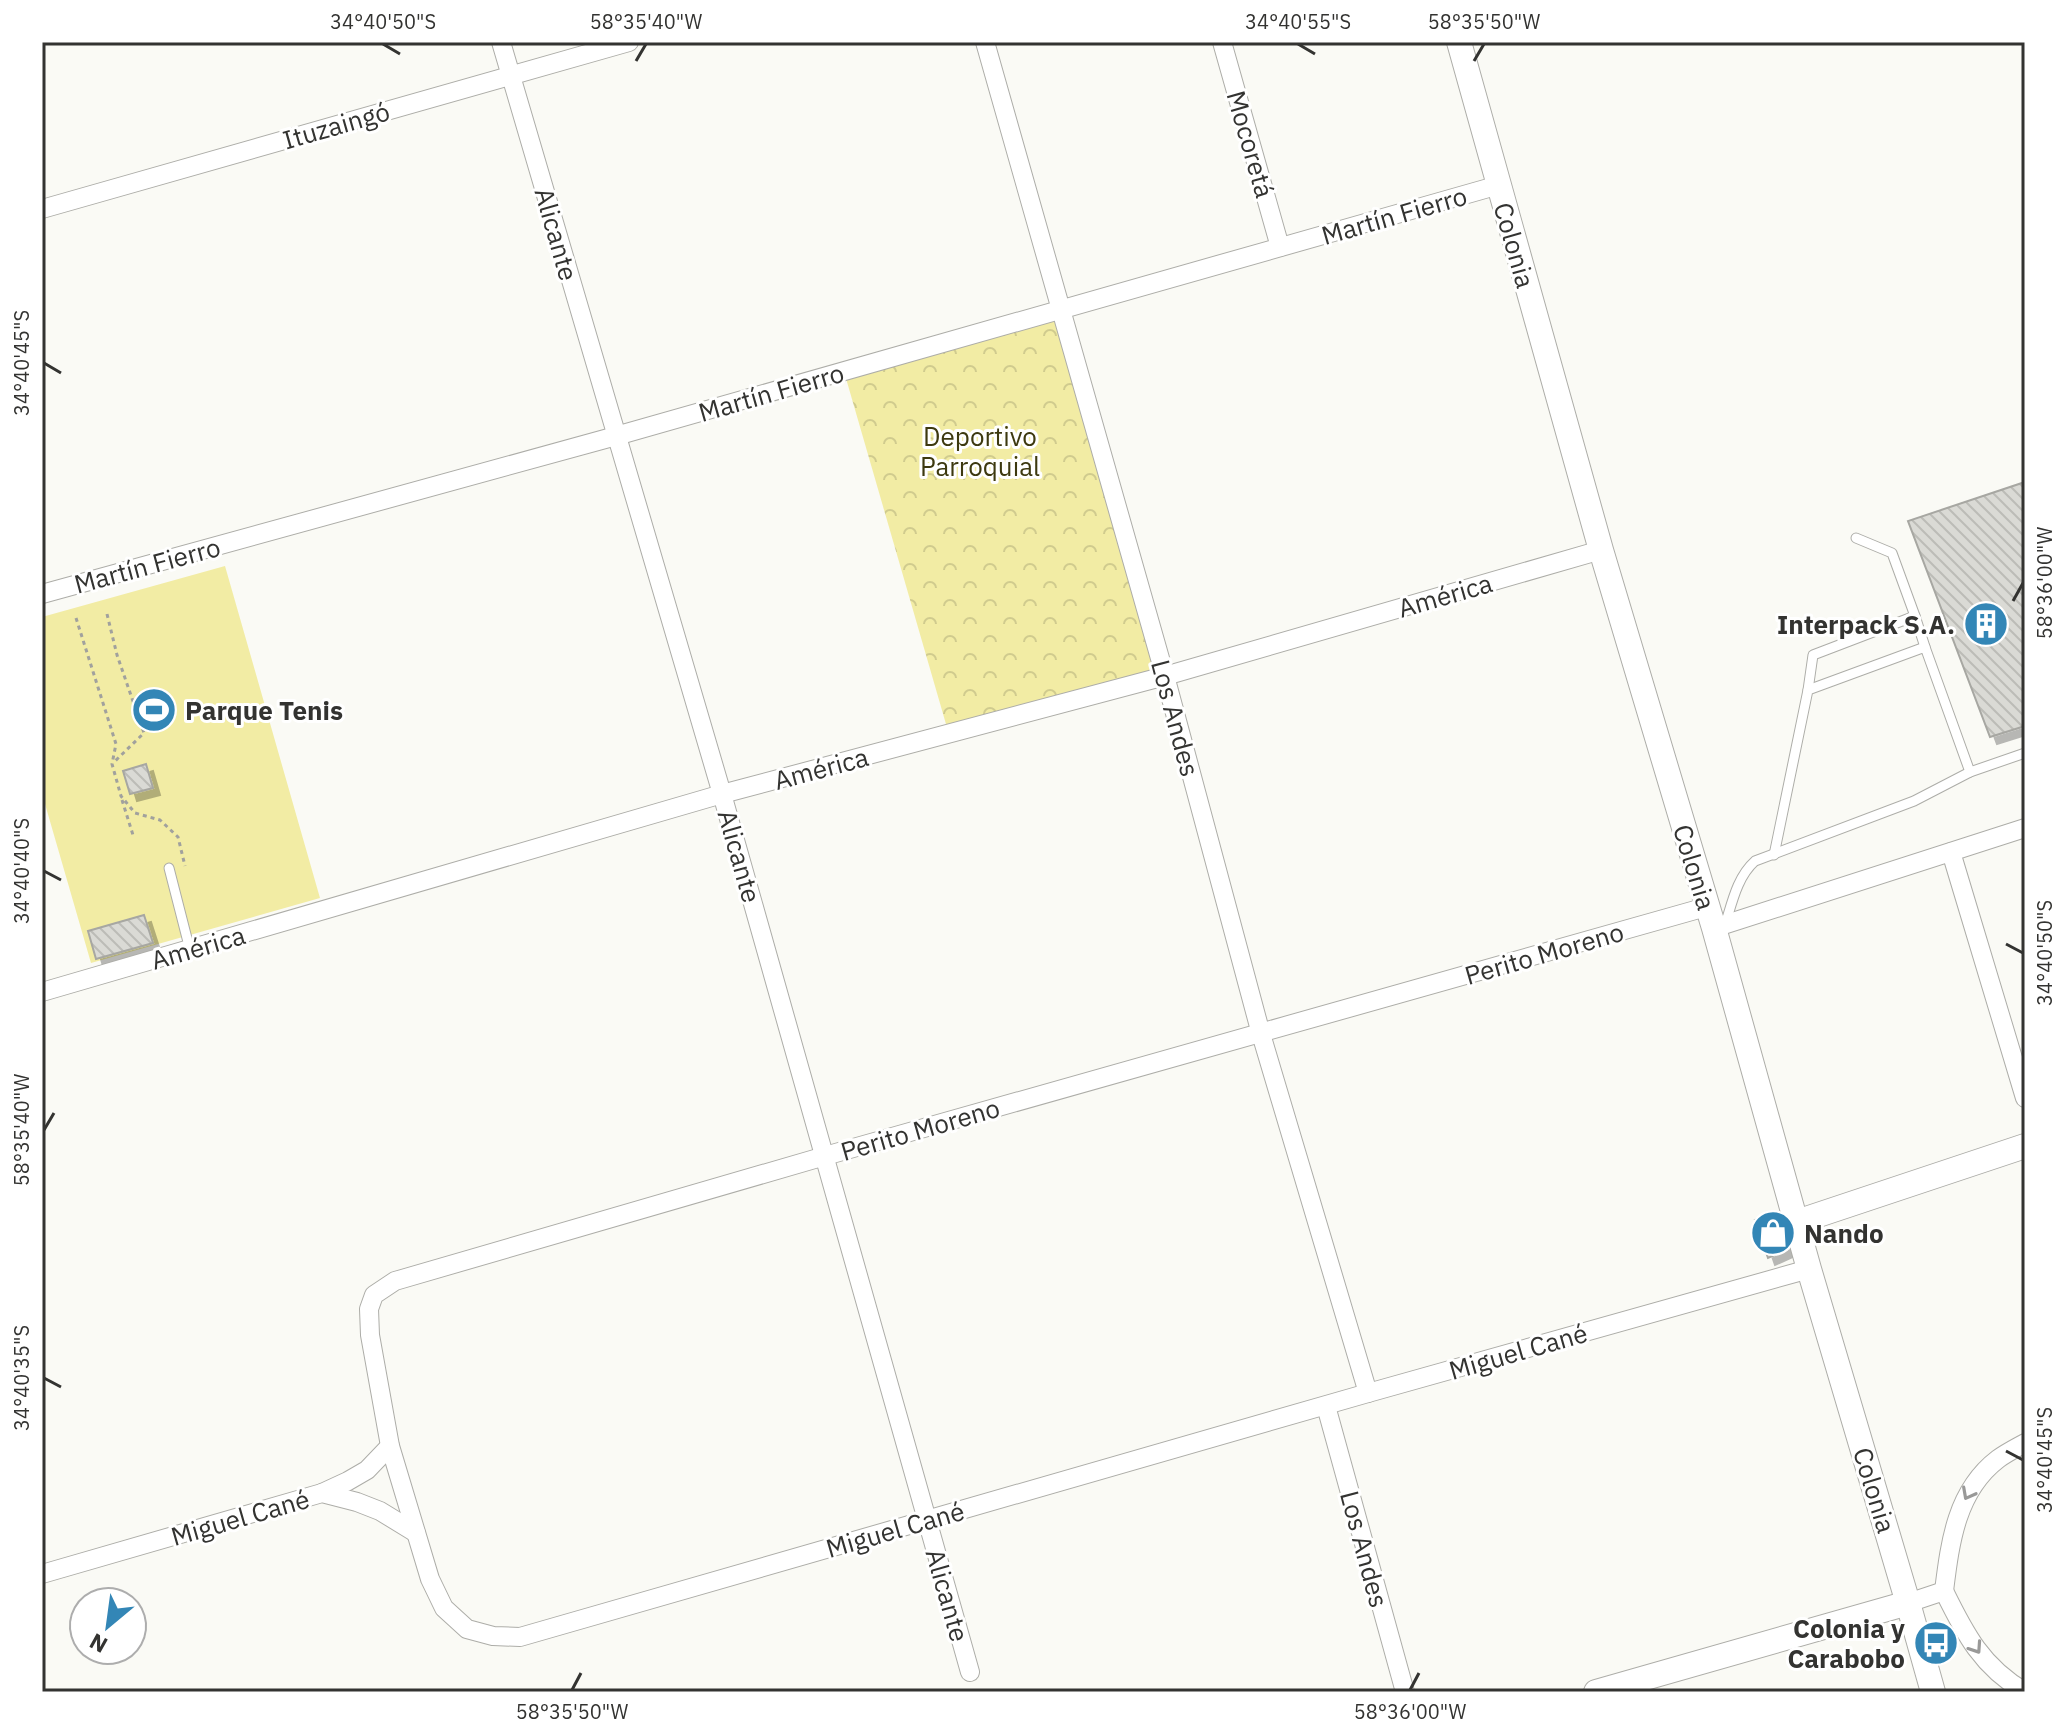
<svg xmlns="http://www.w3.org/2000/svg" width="2067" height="1734" viewBox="0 0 2067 1734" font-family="'IBM Plex Sans',sans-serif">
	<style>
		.park { fill: url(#park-crowns) }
		.pitch { fill: #f2eca4 }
		.building { fill: url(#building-back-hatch); stroke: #a7a7a2; stroke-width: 2; filter: url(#shadow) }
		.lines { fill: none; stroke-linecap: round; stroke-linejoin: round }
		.service-casing { stroke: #adada8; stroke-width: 11 }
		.minor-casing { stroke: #adada8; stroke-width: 20 }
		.tertiary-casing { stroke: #adada8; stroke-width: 26 }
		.path { stroke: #a1a19d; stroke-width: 3; stroke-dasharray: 4 4; stroke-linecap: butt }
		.service { stroke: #fff; stroke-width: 9 }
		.minor { stroke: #fff; stroke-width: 18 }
		.tertiary { stroke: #fff; stroke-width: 24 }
		.oneway { stroke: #999998 }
		.ticks { fill: none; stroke: #333331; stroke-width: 3 }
		.labels { text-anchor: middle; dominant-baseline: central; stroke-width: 6; stroke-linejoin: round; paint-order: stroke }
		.street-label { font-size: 26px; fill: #333331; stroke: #fff }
		.park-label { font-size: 26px; fill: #3d390f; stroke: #fff }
		.poi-label { font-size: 26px; font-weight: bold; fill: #333331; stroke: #fff; text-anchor: end }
		.neatline { fill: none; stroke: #333331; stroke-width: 3 }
		.ticks-label { font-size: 20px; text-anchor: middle; fill: #333331 }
	</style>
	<defs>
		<pattern id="park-crowns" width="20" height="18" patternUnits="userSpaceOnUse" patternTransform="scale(2)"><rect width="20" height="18" fill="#f2eca4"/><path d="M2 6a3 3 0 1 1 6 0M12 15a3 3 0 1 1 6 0" fill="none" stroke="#d0cb8e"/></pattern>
		<pattern id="building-back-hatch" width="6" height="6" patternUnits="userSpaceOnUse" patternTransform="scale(2)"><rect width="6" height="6" fill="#dadad5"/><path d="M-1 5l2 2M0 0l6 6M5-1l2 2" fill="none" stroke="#bcbcb7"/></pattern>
		<filter id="shadow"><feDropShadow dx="7" dy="7" stdDeviation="0" flood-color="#0004"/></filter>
	</defs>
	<rect width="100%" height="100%" fill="#fafaf5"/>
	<polygon class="park" points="1054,316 1157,674 948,731 845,375"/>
	<polygon class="pitch" points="225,566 320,898 91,963 45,804 42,804 42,617"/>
	<g class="building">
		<polygon points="2025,482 2025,726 1990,737 1908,521"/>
		<polygon points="146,764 153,788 130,794 123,771"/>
		<polygon points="144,915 153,943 96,959 88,931"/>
		<polygon points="1778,1213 1788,1249 1768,1258 1755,1220"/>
	</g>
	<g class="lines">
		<g class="service-casing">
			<g id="service">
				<polyline points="1856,538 1892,553 1915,616"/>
				<polyline points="1808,690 1813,655 1915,616 1925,647"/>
				<polyline points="1774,855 1808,690 1925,647 1970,772"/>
				<polyline points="169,868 190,950"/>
				<path d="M1725,925c7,-22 12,-48 30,-64l159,-60 56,-29 55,-19"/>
			</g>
		</g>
		<g class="minor-casing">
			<g id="minor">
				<polyline points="501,42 722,794 970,1672"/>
				<polyline points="985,42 1165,676 1261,1034 1368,1393"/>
				<polyline points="1222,42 1280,247"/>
				<polyline points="42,209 629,42"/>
				<polyline points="42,594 616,436 1499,185"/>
				<polyline points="1951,852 2025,1098"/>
				<polyline points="1706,907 825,1156 395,1281 374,1295 369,1309 370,1335 390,1446 430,1579 444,1608 467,1629 493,1636 520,1637 1368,1393 1809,1269"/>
				<polyline points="1714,928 2025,828"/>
				<polyline points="42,992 722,794 1165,676 1601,550"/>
				<polyline points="1326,1406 1405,1692"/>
				<polyline points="322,1493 348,1481 367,1470 390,1446"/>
				<polyline points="42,1574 322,1493 357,1502 380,1511 416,1533"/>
				<path d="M1944,1591c6,-48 12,-100 54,-132 8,-6 18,-11 27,-16"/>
				<path d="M1944,1591c21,43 38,76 81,101"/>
				<polyline points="1908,1603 1944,1591"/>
			</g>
		</g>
		<g class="tertiary-casing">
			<g id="tertiary">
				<polyline points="1459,42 1601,550 1714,928 1809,1269 1908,1603 1933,1692"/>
				<polyline points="1797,1222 2025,1146"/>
				<polyline points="1596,1692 1908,1603"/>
			</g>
		</g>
		<g class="path">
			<polyline points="107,614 117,655 144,733 113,763"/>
			<polyline points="76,618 116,744 112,764 121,796 135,813 160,820 178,837 185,866"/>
			<polyline points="122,800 133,835"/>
		</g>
		<use href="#service" class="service"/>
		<use href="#minor" class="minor"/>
		<use href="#tertiary" class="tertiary"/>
	</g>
	<defs><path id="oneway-chevron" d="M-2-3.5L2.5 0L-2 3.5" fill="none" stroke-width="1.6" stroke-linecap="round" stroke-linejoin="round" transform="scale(2)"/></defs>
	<g class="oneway">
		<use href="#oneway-chevron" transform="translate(1968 1494) rotate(118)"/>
		<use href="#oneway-chevron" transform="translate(1976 1648) rotate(56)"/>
	</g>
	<path class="ticks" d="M383,44l17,10M1298,44l17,10M636,61l10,-17M1474,61l10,-17M44,363l17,10M2013,601l10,-18M44,871l17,9M2006,944l17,9M44,1130l10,-17M44,1378l17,9M2006,1451l17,9M572,1690l9,-17M1410,1690l9,-17"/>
	<defs>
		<g id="building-disc" transform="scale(2.3)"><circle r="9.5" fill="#3386b6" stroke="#fff"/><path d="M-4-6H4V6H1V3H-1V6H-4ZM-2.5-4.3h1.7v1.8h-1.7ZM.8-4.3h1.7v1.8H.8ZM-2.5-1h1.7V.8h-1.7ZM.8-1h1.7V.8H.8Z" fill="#fff"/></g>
		<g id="stadium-disc" transform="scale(2.3)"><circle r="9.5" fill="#3386b6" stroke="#fff"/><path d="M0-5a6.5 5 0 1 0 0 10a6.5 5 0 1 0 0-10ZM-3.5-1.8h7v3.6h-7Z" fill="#fff"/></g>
		<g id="shop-disc" transform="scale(2.3)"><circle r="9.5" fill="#3386b6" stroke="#fff"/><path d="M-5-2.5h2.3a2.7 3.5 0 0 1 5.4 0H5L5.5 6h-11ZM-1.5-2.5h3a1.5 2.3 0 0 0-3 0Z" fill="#fff"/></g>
		<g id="bus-disc" transform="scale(2.3)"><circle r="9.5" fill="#3386b6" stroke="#fff"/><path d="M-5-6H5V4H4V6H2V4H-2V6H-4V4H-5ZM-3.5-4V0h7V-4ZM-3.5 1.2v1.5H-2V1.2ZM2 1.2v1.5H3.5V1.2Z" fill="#fff"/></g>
	</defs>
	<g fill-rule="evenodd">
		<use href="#building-disc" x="1986" y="624"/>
		<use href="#stadium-disc" x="154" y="710"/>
		<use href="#shop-disc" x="1773" y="1233"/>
		<use href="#bus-disc" x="1936" y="1643"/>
	</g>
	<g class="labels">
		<g class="street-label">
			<text transform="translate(336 125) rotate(-16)">Ituzaingó</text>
			<text transform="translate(1251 144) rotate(74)">Mocoretá</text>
			<text transform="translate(1394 215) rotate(-16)">Martín Fierro</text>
			<text transform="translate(557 234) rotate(74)">Alicante</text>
			<text transform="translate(1515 245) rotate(74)">Colonia</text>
			<text transform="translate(771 392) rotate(-16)">Martín Fierro</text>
			<text transform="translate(147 565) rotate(-15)">Martín Fierro</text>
			<text transform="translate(1445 595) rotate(-16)">América</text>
			<text transform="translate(1176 718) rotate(75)">Los Andes</text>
			<text transform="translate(821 768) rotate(-15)">América</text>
			<text transform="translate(740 856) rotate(74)">Alicante</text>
			<text transform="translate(1695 867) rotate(73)">Colonia</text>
			<text transform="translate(198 947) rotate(-16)">América</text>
			<text transform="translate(1544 953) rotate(-16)">Perito Moreno</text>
			<text transform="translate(920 1129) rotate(-16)">Perito Moreno</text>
			<text transform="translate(1518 1351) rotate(-16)">Miguel Cané</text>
			<text transform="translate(1875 1490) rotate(73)">Colonia</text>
			<text transform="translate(240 1517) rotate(-16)">Miguel Cané</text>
			<text transform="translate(895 1529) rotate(-16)">Miguel Cané</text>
			<text transform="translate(1365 1549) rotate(75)">Los Andes</text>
			<text transform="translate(948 1595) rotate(74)">Alicante</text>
		</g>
		<g class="park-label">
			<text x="980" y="436">Deportivo<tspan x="980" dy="30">Parroquial</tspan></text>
		</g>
		<g class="poi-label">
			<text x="1955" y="624">Interpack S.A.</text>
			<text x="185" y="710" text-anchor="start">Parque Tenis</text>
			<text x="1804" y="1233" text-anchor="start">Nando</text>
			<text x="1905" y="1628">Colonia y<tspan x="1905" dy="30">Carabobo</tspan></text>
		</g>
	</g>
	<rect width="2067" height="1734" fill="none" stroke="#ffffff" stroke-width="88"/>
	<g transform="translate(108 1626) rotate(209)"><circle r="38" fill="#ffffff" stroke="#adadad" stroke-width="2"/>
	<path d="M0-6L14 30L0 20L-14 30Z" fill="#3386b6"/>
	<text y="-12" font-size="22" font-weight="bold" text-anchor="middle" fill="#333331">N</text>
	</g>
	<rect x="44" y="44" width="1979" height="1646" class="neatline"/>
	<g class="ticks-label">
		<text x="383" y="29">34°40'50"S</text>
		<text x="646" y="29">58°35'40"W</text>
		<text x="1298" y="29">34°40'55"S</text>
		<text x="1484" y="29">58°35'50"W</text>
		<text transform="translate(22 363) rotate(-90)" y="7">34°40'45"S</text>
		<text transform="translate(2045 583) rotate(-90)" y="7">58°36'00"W</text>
		<text transform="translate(22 871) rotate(-90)" y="7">34°40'40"S</text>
		<text transform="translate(2045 953) rotate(-90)" y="7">34°40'50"S</text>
		<text transform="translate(22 1130) rotate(-90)" y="7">58°35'40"W</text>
		<text transform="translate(22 1378) rotate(-90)" y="7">34°40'35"S</text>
		<text transform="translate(2045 1460) rotate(-90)" y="7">34°40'45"S</text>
		<text x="572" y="1719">58°35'50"W</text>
		<text x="1410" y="1719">58°36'00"W</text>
	</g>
</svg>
